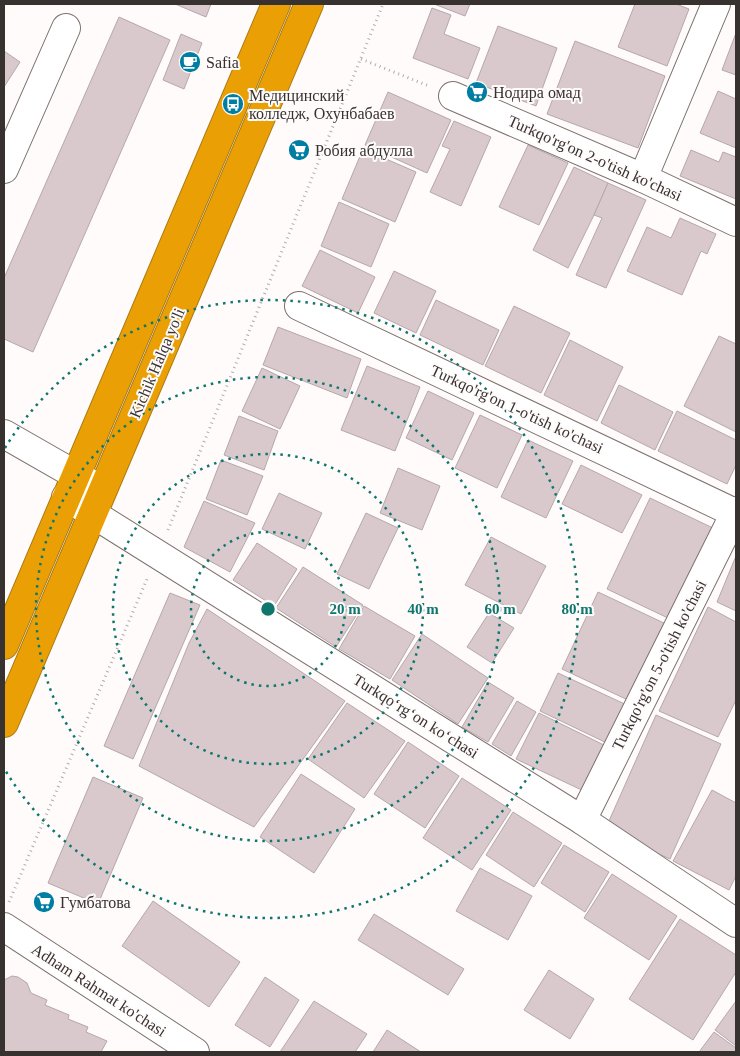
<svg xmlns="http://www.w3.org/2000/svg" width="740" height="1056" viewBox="0 0 740 1056" font-family="'Times New Roman',serif">
	<style>
		.building { fill: #d9c9cc; stroke: #b6a8aa }
		.lines { fill: none; stroke-linecap: round; stroke-linejoin: round }
		.minor-casing { stroke: #7d716c; stroke-width: 30 }
		.highway-casing { stroke: #ab7a13; stroke-width: 30 }
		.path { stroke: #b0acab; stroke-width: 3; stroke-dasharray: 1 4; stroke-linecap: butt }
		.minor { stroke: #fff; stroke-width: 28 }
		.highway { stroke: #eaa004; stroke-width: 28 }
		.ring { fill: none; stroke: #0f766e; stroke-width: 2.5; stroke-dasharray: 2.5 5 }
		.labels { text-anchor: middle; dominant-baseline: central; stroke-width: 4; stroke-linejoin: round; paint-order: stroke }
		.poi-label { font-size: 16px; fill: #373230; stroke: #fefbfa; text-anchor: start }
		.street-label { font-size: 16px; fill: #373230; stroke: #fefbfa }
		.centre { fill: #0f766e; stroke: #fefbfa; stroke-width: 2.5 }
		.ring-label { font-size: 15px; text-anchor: middle; font-weight: bold; fill: #0f766e; stroke: #fefbfa; stroke-width: 4; stroke-linejoin: round; paint-order: stroke }
	</style>
	<rect width="100%" height="100%" fill="#fefbfa"/>
	<g class="building">
		<polygon points="175,4 211,4 206,17"/>
		<polygon points="434,4 470,4 465,16"/>
		<polygon points="635,4 676,4 689,9 667,66 618,47"/>
		<polygon points="432,8 451,15 444,34 480,48 468,79 413,58"/>
		<polygon points="119,17 170,40 33,352 4,339 4,278"/>
		<polygon points="498,26 557,48 536,106 476,83"/>
		<polygon points="736,33 736,75 722,70"/>
		<polygon points="181,34 202,43 184,89 163,80"/>
		<polygon points="575,41 665,76 638,148 547,114"/>
		<polygon points="4,51 20,62 4,87"/>
		<polygon points="718,91 736,99 736,148 700,133"/>
		<polygon points="388,92 451,120 427,173 365,145"/>
		<polygon points="454,121 491,137 461,206 430,192 450,149 442,146"/>
		<polygon points="528,145 568,163 539,225 499,207"/>
		<polygon points="363,149 416,172 395,222 342,199"/>
		<polygon points="691,150 719,162 723,152 736,157 736,199 680,176"/>
		<polygon points="574,167 608,183 594,215 568,268 533,250"/>
		<polygon points="608,183 646,200 606,288 576,275 602,218 594,215"/>
		<polygon points="339,202 389,224 371,267 321,246"/>
		<polygon points="680,218 716,234 707,254 701,251 682,295 627,271 647,227 671,238"/>
		<polygon points="320,250 375,277 358,313 302,286"/>
		<polygon points="394,271 436,291 416,333 374,313"/>
		<polygon points="436,300 499,330 483,365 420,335"/>
		<polygon points="514,306 570,333 541,393 485,366"/>
		<polygon points="278,327 361,359 347,398 263,365"/>
		<polygon points="719,336 736,344 736,432 684,406"/>
		<polygon points="570,340 623,367 597,421 544,395"/>
		<polygon points="367,366 420,387 395,451 341,430"/>
		<polygon points="262,368 300,386 280,429 242,411"/>
		<polygon points="619,385 673,412 655,450 601,423"/>
		<polygon points="428,391 474,413 452,460 406,438"/>
		<polygon points="677,411 736,440 736,465 727,484 658,451"/>
		<polygon points="480,415 522,435 497,488 455,468"/>
		<polygon points="239,416 278,431 264,470 224,455"/>
		<polygon points="528,440 573,461 546,518 501,497"/>
		<polygon points="221,460 263,476 247,515 206,499"/>
		<polygon points="581,465 642,495 622,533 562,504"/>
		<polygon points="398,468 440,486 422,530 380,513"/>
		<polygon points="279,493 322,513 305,549 262,529"/>
		<polygon points="650,498 713,528 670,619 607,589"/>
		<polygon points="204,501 255,523 230,572 184,547"/>
		<polygon points="366,513 398,528 369,589 337,574"/>
		<polygon points="491,537 546,566 521,614 465,585"/>
		<polygon points="257,543 297,569 274,606 233,580"/>
		<polygon points="736,556 736,611 717,602"/>
		<polygon points="303,567 363,605 336,647 276,608"/>
		<polygon points="598,592 666,624 630,701 562,669"/>
		<polygon points="170,593 200,605 133,759 104,746"/>
		<polygon points="364,606 415,636 390,679 339,649"/>
		<polygon points="708,607 736,622 736,700 718,737 659,711"/>
		<polygon points="207,609 345,701 254,827 139,766 189,643"/>
		<polygon points="489,613 514,628 492,663 467,647"/>
		<polygon points="422,634 488,678 458,724 392,680"/>
		<polygon points="558,673 629,706 611,745 540,711"/>
		<polygon points="488,682 514,698 488,742 462,727"/>
		<polygon points="517,701 536,712 511,756 492,744"/>
		<polygon points="347,703 405,741 364,798 308,759"/>
		<polygon points="539,713 610,748 588,793 516,759"/>
		<polygon points="656,715 721,744 670,859 605,830"/>
		<polygon points="408,742 459,776 425,828 374,794"/>
		<polygon points="301,774 355,809 314,873 260,837"/>
		<polygon points="93,777 143,798 98,904 48,883"/>
		<polygon points="462,778 511,810 472,870 423,838"/>
		<polygon points="712,790 736,803 736,876 729,890 673,861"/>
		<polygon points="513,812 562,843 534,887 486,855"/>
		<polygon points="564,845 609,872 585,912 541,883"/>
		<polygon points="480,868 532,896 508,940 456,911"/>
		<polygon points="612,874 677,916 649,960 584,918"/>
		<polygon points="153,901 240,962 209,1007 122,946"/>
		<polygon points="374,914 464,969 448,995 358,940"/>
		<polygon points="680,919 736,955 736,972 693,1040 629,999"/>
		<polygon points="549,970 594,999 570,1039 524,1010"/>
		<polygon points="12,976 18,977 27,983 31,993 47,1000 45,1005 69,1015 68,1019 88,1027 86,1032 107,1041 101,1052 4,1052 4,980"/>
		<polygon points="265,977 299,1000 270,1047 235,1025"/>
		<polygon points="314,1001 367,1034 355,1052 280,1052"/>
		<polygon points="736,1001 736,1046 715,1030"/>
		<polygon points="387,1030 421,1052 373,1052"/>
		<polygon points="714,1032 736,1048 736,1052 699,1052"/>
	</g>
	<g class="lines">
		<g class="minor-casing">
			<g id="minor">
				<polyline points="453,96 643,178 736,222"/>
				<polyline points="4,169 66,28"/>
				<polyline points="643,178 716,4"/>
				<polyline points="299,306 735,513"/>
				<polyline points="4,434 102,490"/>
				<polyline points="66,497 582,820 736,923"/>
				<polyline points="582,820 736,511"/>
				<polyline points="4,927 195,1052"/>
			</g>
		</g>
		<g class="highway-casing">
			<g id="highway">
				<polyline points="4,645 276,4"/>
				<polyline points="4,723 309,4"/>
			</g>
		</g>
		<g class="path">
			<polyline points="361,59 429,86"/>
			<polyline points="168,530 383,4"/>
			<polyline points="9,902 147,579"/>
		</g>
		<use href="#minor" class="minor"/>
		<use href="#highway" class="highway"/>
	</g>
	<g class="ring">
		<circle cx="268" cy="609" r="77"/>
		<circle cx="268" cy="609" r="155"/>
		<circle cx="268" cy="609" r="232"/>
		<path d="M5 448A309 309 0 1 1 5 770"/>
	</g>
	<defs>
		<g id="cafe-disc" transform="scale(1.125)"><circle r="9.5" fill="#007da3" stroke="#fefbfa"/><path d="M-5.5-4.5H6V0H3Q3 3.5 0 3.5H-2.5Q-5.5 3.5-5.5 0ZM3-3.2v2h1.7v-2ZM-6 4.5H4V6H-6Z" fill="#fff"/></g>
		<g id="supermarket-disc" transform="scale(1.125)"><circle r="9.5" fill="#007da3" stroke="#fefbfa"/><path d="M-6-5.5h2.5l.6 2H6L4.5 2H-2.5L-4.4-4H-6ZM-1.5 3.2a1.3 1.3 0 1 0 .1 0ZM3 3.2a1.3 1.3 0 1 0 .1 0Z" fill="#fff"/></g>
		<g id="bus-disc" transform="scale(1.125)"><circle r="9.5" fill="#007da3" stroke="#fefbfa"/><path d="M-5-6H5V4H4V6H2V4H-2V6H-4V4H-5ZM-3.5-4V0h7V-4ZM-3.5 1.2v1.5H-2V1.2ZM2 1.2v1.5H3.5V1.2Z" fill="#fff"/></g>
	</defs>
	<g fill-rule="evenodd">
		<use href="#cafe-disc" x="190" y="62"/>
		<use href="#supermarket-disc" x="477" y="92"/>
		<use href="#bus-disc" x="233" y="104"/>
		<use href="#supermarket-disc" x="299" y="150"/>
		<use href="#supermarket-disc" x="44" y="902"/>
	</g>
	<g class="labels">
		<g class="poi-label">
			<text x="206" y="62">Safia</text>
			<text x="493" y="92">Нодира омад</text>
			<text x="249" y="95">Медицинский<tspan x="249" dy="18">колледж, Охунбабаев</tspan></text>
			<text x="315" y="150">Робия абдулла</text>
			<text x="60" y="902">Гумбатова</text>
		</g>
		<g class="street-label">
			<text transform="translate(595 158) rotate(24)">Turkqo'rg'on 2-o'tish ko'chasi</text>
			<text transform="translate(157 363) rotate(-67)">Kichik Halqa yo'li</text>
			<text transform="translate(517 409) rotate(25)">Turkqo'rg'on 1-o'tish ko'chasi</text>
			<text transform="translate(659 665) rotate(-63)">Turkqo'rg'on 5-o'tish ko'chasi</text>
			<text transform="translate(416 716) rotate(32)">Turkqoʻrgʻon koʻchasi</text>
			<text transform="translate(99 990) rotate(33)">Adham Rahmat ko'chasi</text>
		</g>
	</g>
	<circle cx="268" cy="609" r="8" class="centre"/>
	<g class="ring-label">
		<text x="345" y="614">20 m</text>
		<text x="423" y="614">40 m</text>
		<text x="500" y="614">60 m</text>
		<text x="577" y="614">80 m</text>
	</g>
	<rect width="740" height="1056" fill="none" stroke="#373230" stroke-width="10"/>
</svg>
